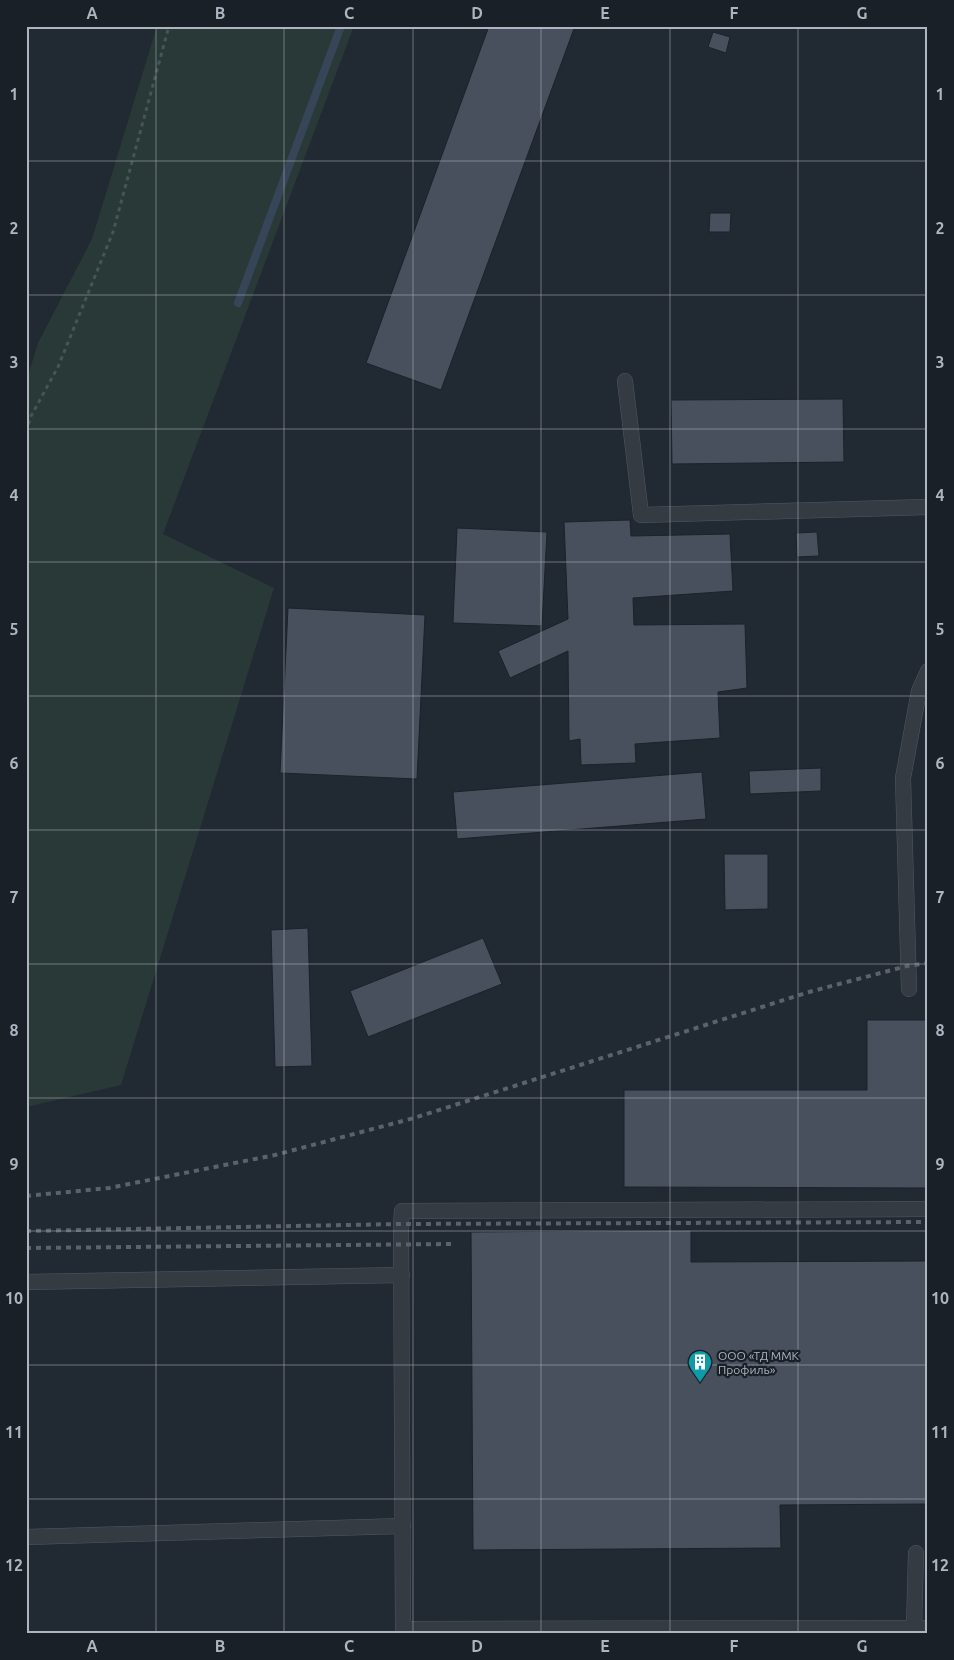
<svg xmlns="http://www.w3.org/2000/svg" width="954" height="1660" viewBox="0 0 954 1660" font-family="Ubuntu,sans-serif">
	<style>
		.green { fill: #293938 }
		.lines { fill: none; stroke-linecap: round; stroke-linejoin: round }
		.stream { stroke: #364558; stroke-width: 8 }
		.building { fill: #47505c; stroke: #1b222a }
		.lane-casing { stroke: #515861; stroke-width: 16 }
		.path { stroke: #465658; stroke-width: 3; stroke-dasharray: 4 4; stroke-linecap: butt }
		.lane { stroke: #343b43; stroke-width: 15 }
		.rail { stroke: #5a626d; stroke-width: 4; stroke-dasharray: 5 5; stroke-linecap: butt }
		.grid { fill: none; stroke: #aeb5c0; stroke-width: 1; stroke-opacity: 0.55 }
		.labels { text-anchor: middle; dominant-baseline: central; stroke-width: 4.5; stroke-linejoin: round; paint-order: stroke }
		.poi-label { font-size: 12px; fill: #aeb5c0; stroke: #192028; text-anchor: start }
		.neatline { fill: none; stroke: #aeb5c0; stroke-width: 2 }
		.grid-label { font-size: 16px; text-anchor: middle; font-weight: bold; fill: #aeb5c0 }
	</style>
	<rect width="100%" height="100%" fill="#212932"/>
	<polygon class="green" points="157,26 354,26 163,534 274,588 121,1085 26,1107 26,382 38,343 92,239"/>
	<g class="lines">
		<polyline class="stream" points="238,303 341,26"/>
	</g>
	<g class="building">
		<polygon points="489,26 575,26 441,390 366,363"/>
		<polygon points="713,32 730,37 726,53 708,47"/>
		<polygon points="710,213 731,213 730,232 709,232"/>
		<polygon points="843,399 844,462 672,464 671,400"/>
		<polygon points="630,520 631,536 730,534 733,591 633,598 634,625 745,624 747,688 718,692 720,738 635,744 636,763 581,765 580,739 569,741 568,651 510,678 498,651 568,619 564,522"/>
		<polygon points="457,528 547,532 542,626 453,623"/>
		<polygon points="817,532 819,556 797,557 796,533"/>
		<polygon points="288,608 425,615 417,779 280,773"/>
		<polygon points="821,768 821,791 750,794 749,771"/>
		<polygon points="702,772 706,819 457,839 453,792"/>
		<polygon points="724,854 768,854 768,909 725,910"/>
		<polygon points="308,928 312,1066 275,1067 271,930"/>
		<polygon points="483,938 502,984 368,1037 350,991"/>
		<polygon points="867,1020 928,1020 928,1188 624,1187 624,1090 867,1090"/>
		<polygon points="691,1230 691,1262 928,1261 928,1504 780,1505 781,1548 473,1550 471,1232"/>
	</g>
	<g class="lines">
		<g class="lane-casing">
			<g id="lane">
				<polyline points="625,381 641,515 928,507"/>
				<polyline points="909,989 903,778 919,691 928,671"/>
				<polyline points="928,1209 402,1211 401,1224 403,1629 928,1628"/>
				<polyline points="26,1282 402,1275"/>
				<polyline points="26,1537 403,1526"/>
				<polyline points="914,1628 916,1553"/>
			</g>
		</g>
		<polyline class="path" points="26,432 31,416 58,367 113,232 169,26"/>
		<use href="#lane" class="lane"/>
		<g class="rail">
			<polyline points="26,1196 109,1188 275,1155 414,1118 809,992 907,966 928,963"/>
			<polyline points="26,1231 401,1224 928,1222"/>
			<polyline points="26,1248 451,1244"/>
		</g>
	</g>
	<path class="grid" d="M156,26v1608M284,26v1608M413,26v1608M541,26v1608M670,26v1608M798,26v1608M26,161h902M26,295h902M26,429h902M26,562h902M26,696h902M26,830h902M26,964h902M26,1098h902M26,1231h902M26,1365h902M26,1499h902"/>
	<defs>
		<g id="building-pin" transform="scale(1.25)"><path d="M0 17L-7.5 6A9.5 9.5 0 1 1 7.5 6Z" fill="#0f9aa8" stroke="#192028"/><path d="M-4-6H4V6H1V3H-1V6H-4ZM-2.5-4.3h1.7v1.8h-1.7ZM.8-4.3h1.7v1.8H.8ZM-2.5-1h1.7V.8h-1.7ZM.8-1h1.7V.8H.8Z" fill="#fff"/></g>
	</defs>
	<g fill-rule="evenodd">
		<use href="#building-pin" x="700" y="1362"/>
	</g>
	<g class="labels">
		<g class="poi-label">
			<text x="718" y="1355">ООО «ТД ММК<tspan x="718" dy="14">Профиль»</tspan></text>
		</g>
	</g>
	<rect width="954" height="1660" fill="none" stroke="#192028" stroke-width="55"/>
	<rect x="28" y="28" width="898" height="1604" class="neatline"/>
	<g class="grid-label">
		<text x="92" y="19">A</text>
		<text x="220" y="19">B</text>
		<text x="349" y="19">C</text>
		<text x="477" y="19">D</text>
		<text x="605" y="19">E</text>
		<text x="734" y="19">F</text>
		<text x="862" y="19">G</text>
		<text x="14" y="100">1</text>
		<text x="940" y="100">1</text>
		<text x="14" y="234">2</text>
		<text x="940" y="234">2</text>
		<text x="14" y="368">3</text>
		<text x="940" y="368">3</text>
		<text x="14" y="501">4</text>
		<text x="940" y="501">4</text>
		<text x="14" y="635">5</text>
		<text x="940" y="635">5</text>
		<text x="14" y="769">6</text>
		<text x="940" y="769">6</text>
		<text x="14" y="903">7</text>
		<text x="940" y="903">7</text>
		<text x="14" y="1036">8</text>
		<text x="940" y="1036">8</text>
		<text x="14" y="1170">9</text>
		<text x="940" y="1170">9</text>
		<text x="14" y="1304">10</text>
		<text x="940" y="1304">10</text>
		<text x="14" y="1438">11</text>
		<text x="940" y="1438">11</text>
		<text x="14" y="1571">12</text>
		<text x="940" y="1571">12</text>
		<text x="92" y="1652">A</text>
		<text x="220" y="1652">B</text>
		<text x="349" y="1652">C</text>
		<text x="477" y="1652">D</text>
		<text x="605" y="1652">E</text>
		<text x="734" y="1652">F</text>
		<text x="862" y="1652">G</text>
	</g>
</svg>
